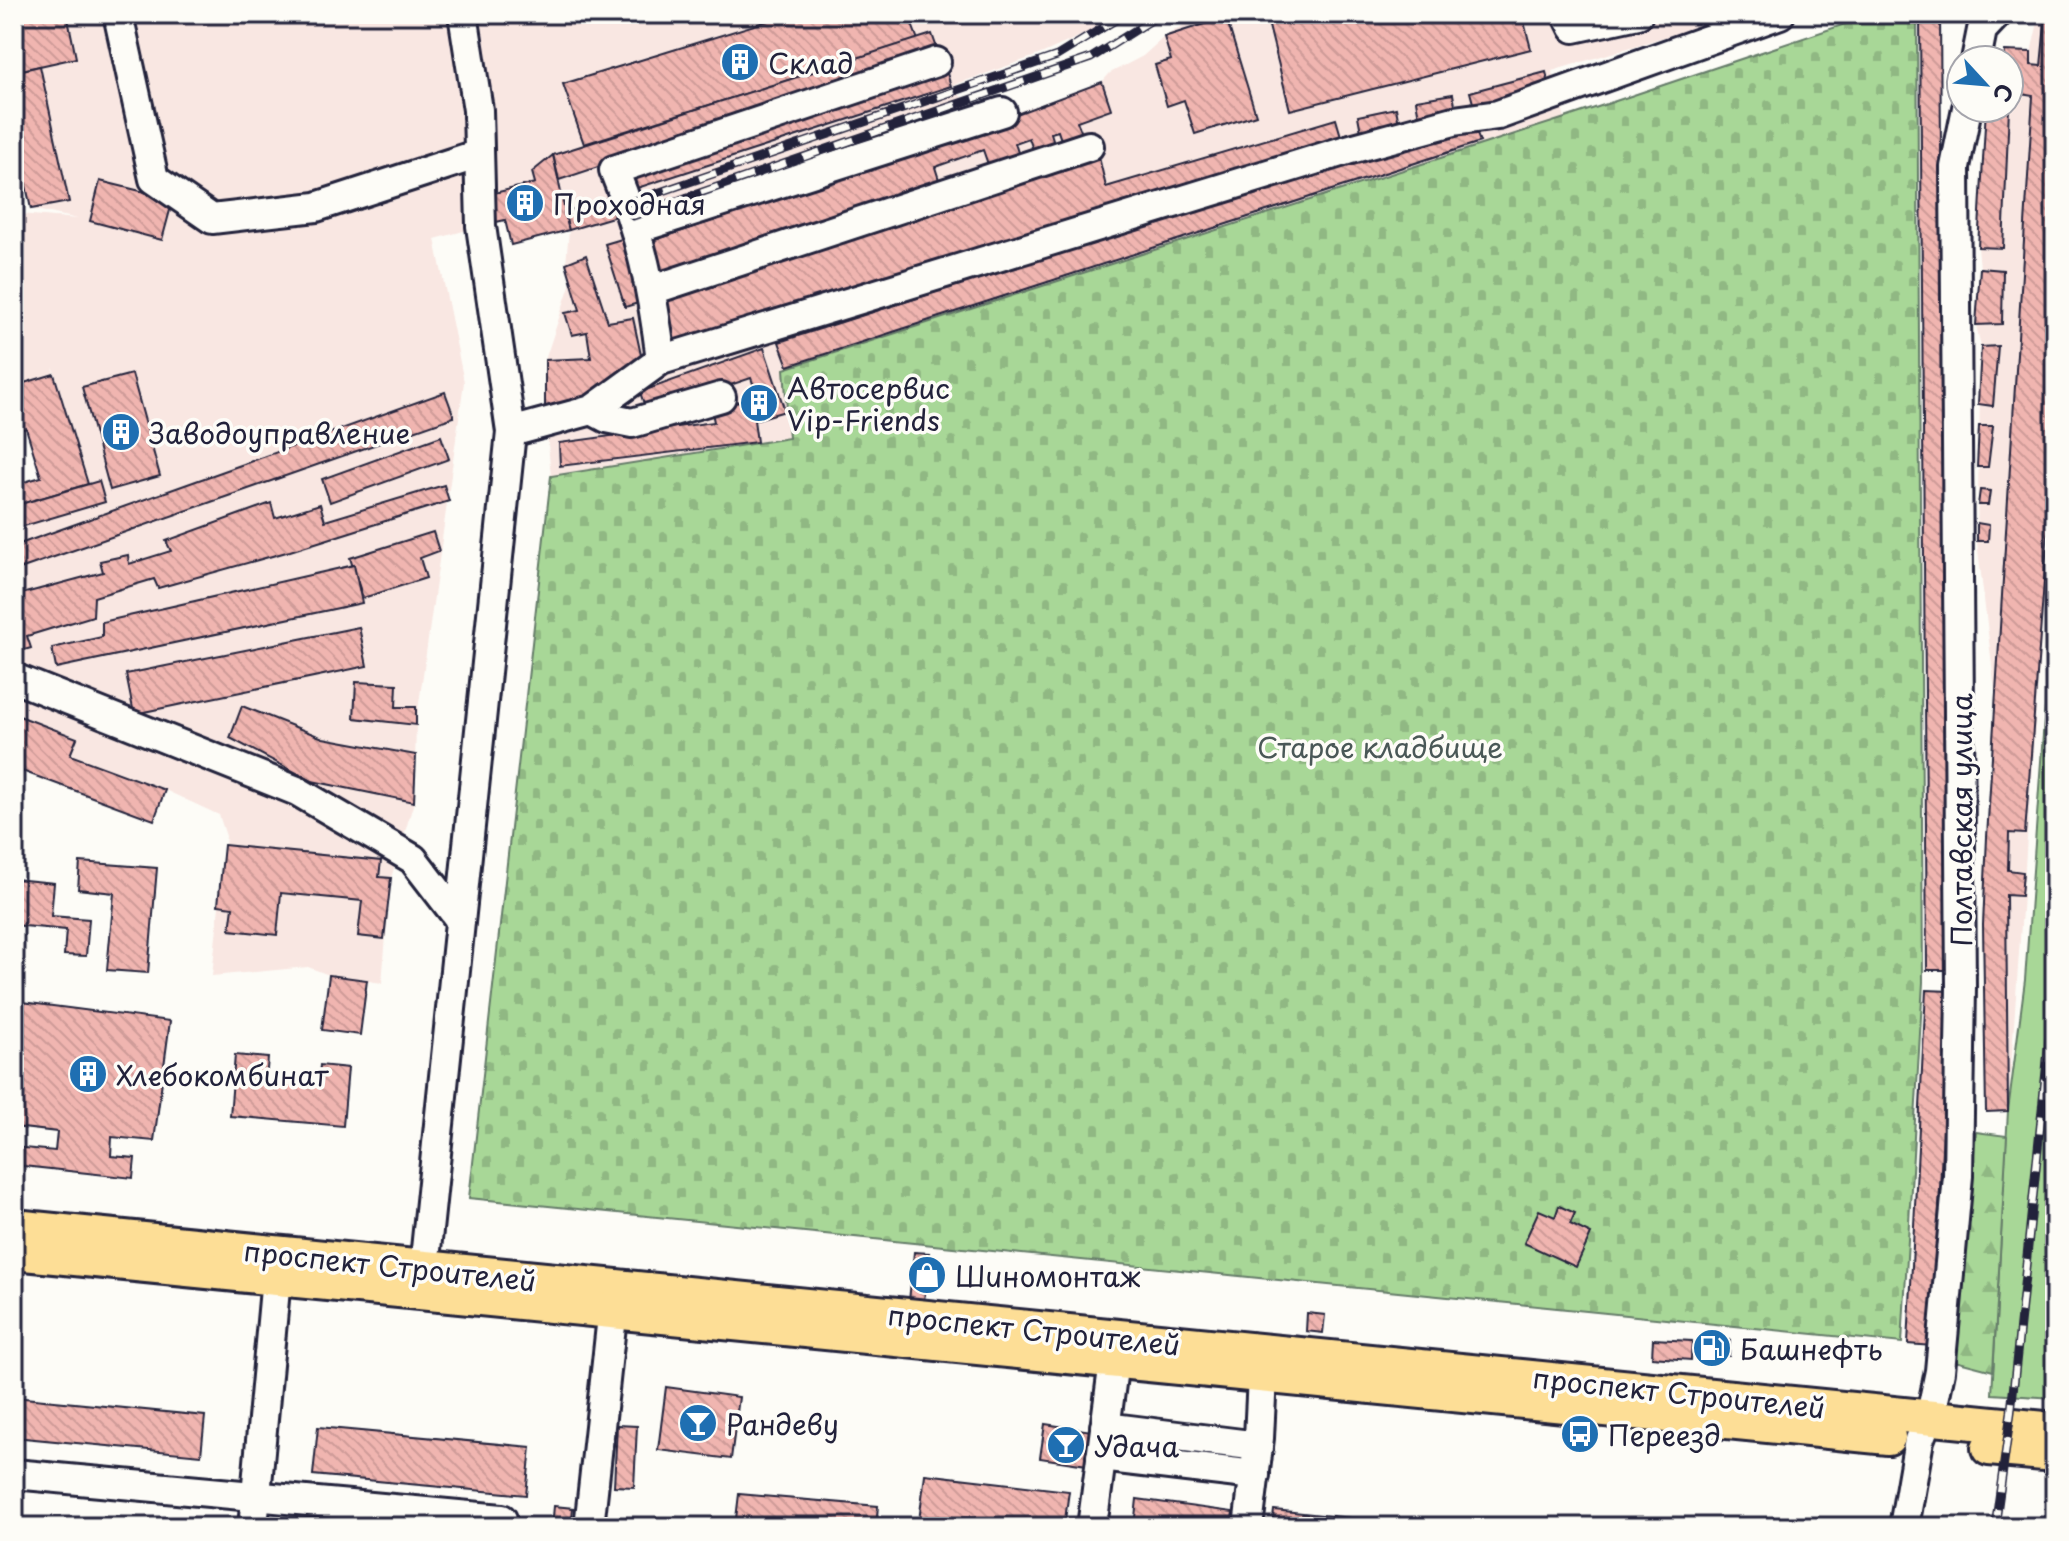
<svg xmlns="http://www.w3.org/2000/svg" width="2069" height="1541" viewBox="0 0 2069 1541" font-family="'Playpen Sans',sans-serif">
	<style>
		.built { fill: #f9e7e2 }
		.green { fill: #a8d797; stroke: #657c69; stroke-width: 2 }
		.forest { fill: url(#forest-firs); stroke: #657c69; stroke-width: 2 }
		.cemetery { fill: url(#cemetery-stones); stroke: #657c69; stroke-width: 2 }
		.building { fill: url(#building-back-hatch); stroke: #22223b; stroke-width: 2 }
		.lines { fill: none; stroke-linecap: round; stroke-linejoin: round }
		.minor-casing { stroke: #22223b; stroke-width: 34 }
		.major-casing { stroke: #22223b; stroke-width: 40 }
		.minor { stroke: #fdfcf7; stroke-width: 28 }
		.major { stroke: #fdde96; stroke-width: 34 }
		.rail-casing { stroke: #22223b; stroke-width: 9 }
		.rail { stroke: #fdfcf7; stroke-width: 6; stroke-dasharray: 18; stroke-linecap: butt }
		.labels { text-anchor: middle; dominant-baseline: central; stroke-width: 7; stroke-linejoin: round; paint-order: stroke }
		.poi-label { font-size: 28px; fill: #22223b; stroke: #fdfcf7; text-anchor: start }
		.park-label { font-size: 28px; fill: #4a5857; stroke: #fdfcf7 }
		.street-label { font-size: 28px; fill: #22223b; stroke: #fdfcf7 }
	</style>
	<defs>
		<pattern id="forest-firs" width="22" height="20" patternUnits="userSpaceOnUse" patternTransform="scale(2)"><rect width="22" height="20" fill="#a8d797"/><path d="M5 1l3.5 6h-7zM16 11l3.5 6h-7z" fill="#90b883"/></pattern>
		<pattern id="cemetery-stones" width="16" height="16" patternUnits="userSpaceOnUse" patternTransform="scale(2)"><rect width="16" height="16" fill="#a8d797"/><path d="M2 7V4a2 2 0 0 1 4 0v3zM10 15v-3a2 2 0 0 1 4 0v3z" fill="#90b883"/></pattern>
		<pattern id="building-back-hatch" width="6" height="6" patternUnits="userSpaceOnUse" patternTransform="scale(2)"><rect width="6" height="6" fill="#f0b5b0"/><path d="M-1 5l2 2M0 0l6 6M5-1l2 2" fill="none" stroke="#ce9b98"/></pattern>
	</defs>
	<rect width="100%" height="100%" fill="#fdfcf7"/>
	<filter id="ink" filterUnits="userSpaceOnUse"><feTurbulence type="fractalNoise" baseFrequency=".0125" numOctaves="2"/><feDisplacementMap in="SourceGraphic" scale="16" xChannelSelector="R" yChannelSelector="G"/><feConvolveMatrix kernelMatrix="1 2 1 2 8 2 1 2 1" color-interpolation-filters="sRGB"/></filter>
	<g filter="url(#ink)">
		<g class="built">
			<polygon points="14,14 1114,14 1087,33 1041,54 951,86 987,123 1102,82 1110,73 1143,56 1164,37 1201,14 1741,14 1552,71 1565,118 784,369 790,438 551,476 545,412 545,360 571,282 566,263 569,230 555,165 533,172 535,183 486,195 492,223 435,239 464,382 416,725 414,802 391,878 382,983 329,975 308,967 212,976 226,836 219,815 165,790 70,755 76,737 14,714 14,507 88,484 53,367 54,374 14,389 14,192 20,214 78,219 31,209 14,129"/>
			<polygon points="2040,14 2055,14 2055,436 2008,1111 1986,1112 1983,925 1995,691 1977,541 1981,347 1976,325 1980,268 1978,247 1986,108 2009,108 2009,60 1997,60 2005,51 2031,52"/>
		</g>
		<polygon class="green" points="2055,570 2055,1398 1992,1394 2008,1111 2025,980"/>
		<polygon class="forest" points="1976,1132 2007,1136 1993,1371 1955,1361"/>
		<polygon class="cemetery" points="1875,14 1917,14 1923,982 1902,1343 469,1198 551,476 789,438 784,369 1565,118"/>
		<g class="building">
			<polygon points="14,14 67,14 76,58 17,71 14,54"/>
			<polygon points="790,14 908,14 918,40 584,144 563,84"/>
			<polygon points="1266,14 1522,14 1531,49 1290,110"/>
			<polygon points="1920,14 1940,14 1947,970 1927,970"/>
			<polygon points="2046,14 2055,14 2055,436 2025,834 2009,833 2008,870 2023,872 2021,896 2006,895 2008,1111 1986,1112 1983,925 1987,837 2033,96 2009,92 2009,99 2009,60 2004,60 2005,51 2031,52 2031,65 2041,66"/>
			<polygon points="1226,17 1256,115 1195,134 1184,100 1167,106 1155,65 1171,60 1164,37"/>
			<polygon points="932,34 939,54 559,180 553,155"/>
			<polygon points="40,66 69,202 31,209 14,129 14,72"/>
			<polygon points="945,67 951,86 625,192 621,177"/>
			<polygon points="1546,72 1552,95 1476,114 1470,92"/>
			<polygon points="1102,82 1111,109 1077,121 1083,136 1062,143 1058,131 1051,133 1056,149 1035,156 1029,138 1015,143 1021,162 991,173 983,150 935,167 941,186 652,278 643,244 873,168"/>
			<polygon points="1453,94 1457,116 1420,123 1416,100"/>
			<polygon points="1396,108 1400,130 1362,137 1358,116"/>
			<polygon points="1986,108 2009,108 2003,248 1978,247"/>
			<polygon points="1336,119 1343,143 676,358 659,301 1099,157 1106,187"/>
			<polygon points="1472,121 1480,142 788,366 779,342"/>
			<polygon points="553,155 569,230 511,245 505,220 492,223 486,195 535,183 532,172"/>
			<polygon points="100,181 173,199 162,240 90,221"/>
			<polygon points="611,197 616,216 569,230 564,212"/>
			<polygon points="625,238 645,301 625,307 605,244"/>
			<polygon points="586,255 608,322 633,318 644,369 627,388 545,412 545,360 591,358 587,332 572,335 565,313 580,310 566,263"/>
			<polygon points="1980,268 2003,270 2002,324 1976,325"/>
			<polygon points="1998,346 1993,406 1978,404 1981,347"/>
			<polygon points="764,348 785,411 754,420 757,442 560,466 559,443 714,422 712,412 757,395 751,378 647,413 640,392"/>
			<polygon points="54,374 88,484 18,505 14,485 41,477 26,428 14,432 14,386"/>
			<polygon points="132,374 160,476 110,490 82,387"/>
			<polygon points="445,392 454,417 14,571 14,546"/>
			<polygon points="1979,426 1993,426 1988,467 1977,467"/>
			<polygon points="441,436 449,459 330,502 322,479"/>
			<polygon points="99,481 105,502 14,529 14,506"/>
			<polygon points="444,485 449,501 290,551 158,588 154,579 94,597 93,616 27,636 31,648 14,653 14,596 103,572 100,561 128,555 129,564 171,551 166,541 271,503 275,518 320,504 325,521"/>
			<polygon points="1980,490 1990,491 1988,505 1978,505"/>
			<polygon points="1977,523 1989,525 1988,541 1977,541"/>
			<polygon points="433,532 439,551 420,558 426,578 363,598 350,558"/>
			<polygon points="354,565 362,603 56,668 52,648 102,637 102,622"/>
			<polygon points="359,627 367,666 134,714 126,674"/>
			<polygon points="356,682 397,684 396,707 416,707 416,725 354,718"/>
			<polygon points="242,706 323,738 416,755 414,802 312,781 230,738"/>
			<polygon points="14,714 77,738 70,755 165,790 154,820 14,768"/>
			<polygon points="224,845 381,861 379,877 391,878 384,939 358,936 362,901 281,893 277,935 230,930 233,907 218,905"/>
			<polygon points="80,862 157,868 148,973 107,970 114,893 78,889"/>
			<polygon points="14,879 54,883 51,916 89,919 86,956 64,955 66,930 14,925"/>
			<polygon points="329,975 367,980 360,1035 322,1030"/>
			<polygon points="1926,990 1950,991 1932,1346 1908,1344"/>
			<polygon points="14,1001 170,1021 154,1141 112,1137 111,1156 135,1158 133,1178 14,1165 14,1147 55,1151 57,1132 14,1127"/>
			<polygon points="235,1055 268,1058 266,1080 318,1085 320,1065 348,1068 343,1126 230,1116"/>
			<polygon points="1559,1206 1575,1213 1570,1224 1591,1234 1576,1267 1524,1243 1539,1210 1555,1217"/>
			<polygon points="914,1252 929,1253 924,1302 909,1301"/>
			<polygon points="1307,1313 1325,1315 1323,1333 1306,1331"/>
			<polygon points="1653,1339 1692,1341 1691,1360 1652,1357"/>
			<polygon points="1712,1339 1730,1340 1729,1356 1711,1355"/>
			<polygon points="666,1387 739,1397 731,1459 658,1450"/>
			<polygon points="14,1397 205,1416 201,1455 14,1437"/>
			<polygon points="1045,1424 1092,1431 1087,1465 1040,1458"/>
			<polygon points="617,1425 637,1426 634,1487 614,1486"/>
			<polygon points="318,1427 531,1447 526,1495 313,1475"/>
			<polygon points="925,1474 1069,1491 1064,1527 969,1527 919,1521"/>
			<polygon points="739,1494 878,1506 876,1527 735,1527"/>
			<polygon points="1137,1499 1233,1512 1231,1527 1134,1527"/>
			<polygon points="554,1506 573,1508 571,1527 552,1527"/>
			<polygon points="1274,1510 1438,1527 1272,1527"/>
		</g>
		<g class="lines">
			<g class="minor-casing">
				<g id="minor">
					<polyline points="118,14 154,179 212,219 316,207 479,154"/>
					<polyline points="1567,14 1574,28 1638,14"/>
					<polyline points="1976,60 1982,30 1997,14"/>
					<polyline points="636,229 1002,112"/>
					<polyline points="652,290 1089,146"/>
					<path d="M661,360c-8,-68 -21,-127 -47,-190l322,-108"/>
					<polyline points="592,410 607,418 632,423 721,397"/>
					<polyline points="511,432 592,410 661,360 1347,150 1454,121 1498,115 1780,14"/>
					<polyline points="14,678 297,791 413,859 460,920"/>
					<polyline points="422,1288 511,432 481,226 478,110 463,14"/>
					<polyline points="1105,1427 1258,1446"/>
					<polyline points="1101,1457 1255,1475"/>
					<polyline points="14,1474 502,1519"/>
					<polyline points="253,1527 276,1278"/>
					<polyline points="589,1527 615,1289"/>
					<polyline points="1092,1527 1114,1361"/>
					<polyline points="1248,1527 1259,1438 1262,1376"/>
					<polyline points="1904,1527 1919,1440 1933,1405 1940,1371 1958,1176 1961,987 1955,167 1967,108"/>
				</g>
			</g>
			<g class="major-casing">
				<g id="major">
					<polyline points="14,1227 2055,1430"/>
					<polyline points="14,1252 1888,1437"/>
					<polyline points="1989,1448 2055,1454"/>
				</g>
			</g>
			<use href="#minor" class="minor"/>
			<use href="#major" class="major"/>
			<g class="rail-casing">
				<g id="rail">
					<polyline points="631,202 1057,56 1125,14"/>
					<polyline points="633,216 1091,58 1161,14"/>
					<polyline points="1995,1527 2011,1412 2055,983"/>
				</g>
			</g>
			<use href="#rail" class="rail"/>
		</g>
	</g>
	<defs>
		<g id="building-disc" transform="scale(2)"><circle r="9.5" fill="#1f6fb2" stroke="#fdfcf7"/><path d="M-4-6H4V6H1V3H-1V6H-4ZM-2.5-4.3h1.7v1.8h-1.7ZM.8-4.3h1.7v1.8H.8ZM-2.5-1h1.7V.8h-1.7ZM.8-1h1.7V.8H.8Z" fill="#fff"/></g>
		<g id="shop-disc" transform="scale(2)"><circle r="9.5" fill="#1f6fb2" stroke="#fdfcf7"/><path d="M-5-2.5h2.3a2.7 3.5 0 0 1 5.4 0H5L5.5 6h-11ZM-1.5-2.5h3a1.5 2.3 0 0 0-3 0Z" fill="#fff"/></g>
		<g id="fuel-disc" transform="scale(2)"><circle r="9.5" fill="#1f6fb2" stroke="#fdfcf7"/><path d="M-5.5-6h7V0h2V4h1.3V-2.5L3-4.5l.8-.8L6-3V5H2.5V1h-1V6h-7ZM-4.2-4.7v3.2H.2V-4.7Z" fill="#fff"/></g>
		<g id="bar-disc" transform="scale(2)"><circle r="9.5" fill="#1f6fb2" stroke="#fdfcf7"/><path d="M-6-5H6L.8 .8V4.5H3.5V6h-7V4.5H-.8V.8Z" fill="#fff"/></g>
		<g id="bus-disc" transform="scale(2)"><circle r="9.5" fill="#1f6fb2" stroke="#fdfcf7"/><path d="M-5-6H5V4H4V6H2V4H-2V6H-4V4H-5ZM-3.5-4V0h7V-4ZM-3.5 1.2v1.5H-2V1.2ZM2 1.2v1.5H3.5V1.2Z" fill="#fff"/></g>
	</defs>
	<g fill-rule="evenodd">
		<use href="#building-disc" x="740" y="62"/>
		<use href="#building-disc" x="525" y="203"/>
		<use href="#building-disc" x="759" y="403"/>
		<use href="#building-disc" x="121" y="432"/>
		<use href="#building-disc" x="88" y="1074"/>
		<use href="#shop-disc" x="927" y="1275"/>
		<use href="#fuel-disc" x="1712" y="1348"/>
		<use href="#bar-disc" x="698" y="1423"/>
		<use href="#bus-disc" x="1580" y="1434"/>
		<use href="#bar-disc" x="1066" y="1445"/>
	</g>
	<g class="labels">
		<g class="poi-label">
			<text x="768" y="62">Склад</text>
			<text x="553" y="203">Проходная</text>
			<text x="787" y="387">Автосервис<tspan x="787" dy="32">Vip-Friends</tspan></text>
			<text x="149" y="432">Заводоуправление</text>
			<text x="116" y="1074">Хлебокомбинат</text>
			<text x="955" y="1275">Шиномонтаж</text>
			<text x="1740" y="1348">Башнефть</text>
			<text x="726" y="1423">Рандеву</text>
			<text x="1608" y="1434">Переезд</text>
			<text x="1094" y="1445">Удача</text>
		</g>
		<g class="park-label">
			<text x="1380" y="746">Старое кладбище</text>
		</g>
		<g class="street-label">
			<text transform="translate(1960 820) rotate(-90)">Полтавская улица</text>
			<text transform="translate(390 1265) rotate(6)">проспект Строителей</text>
			<text transform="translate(1034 1329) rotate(6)">проспект Строителей</text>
			<text transform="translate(1679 1392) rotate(6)">проспект Строителей</text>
		</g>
	</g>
	<rect width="2069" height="1541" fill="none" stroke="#fdfcf7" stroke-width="48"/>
	<rect x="24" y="24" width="2021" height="1493" fill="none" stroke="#22223b" stroke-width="3" filter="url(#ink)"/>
	<g transform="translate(1985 84) rotate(116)"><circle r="38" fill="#fdfcf7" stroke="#a5a5ac" stroke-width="2"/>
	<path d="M0-6L14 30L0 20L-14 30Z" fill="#1f6fb2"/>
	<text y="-12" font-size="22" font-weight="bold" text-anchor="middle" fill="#22223b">С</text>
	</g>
</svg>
